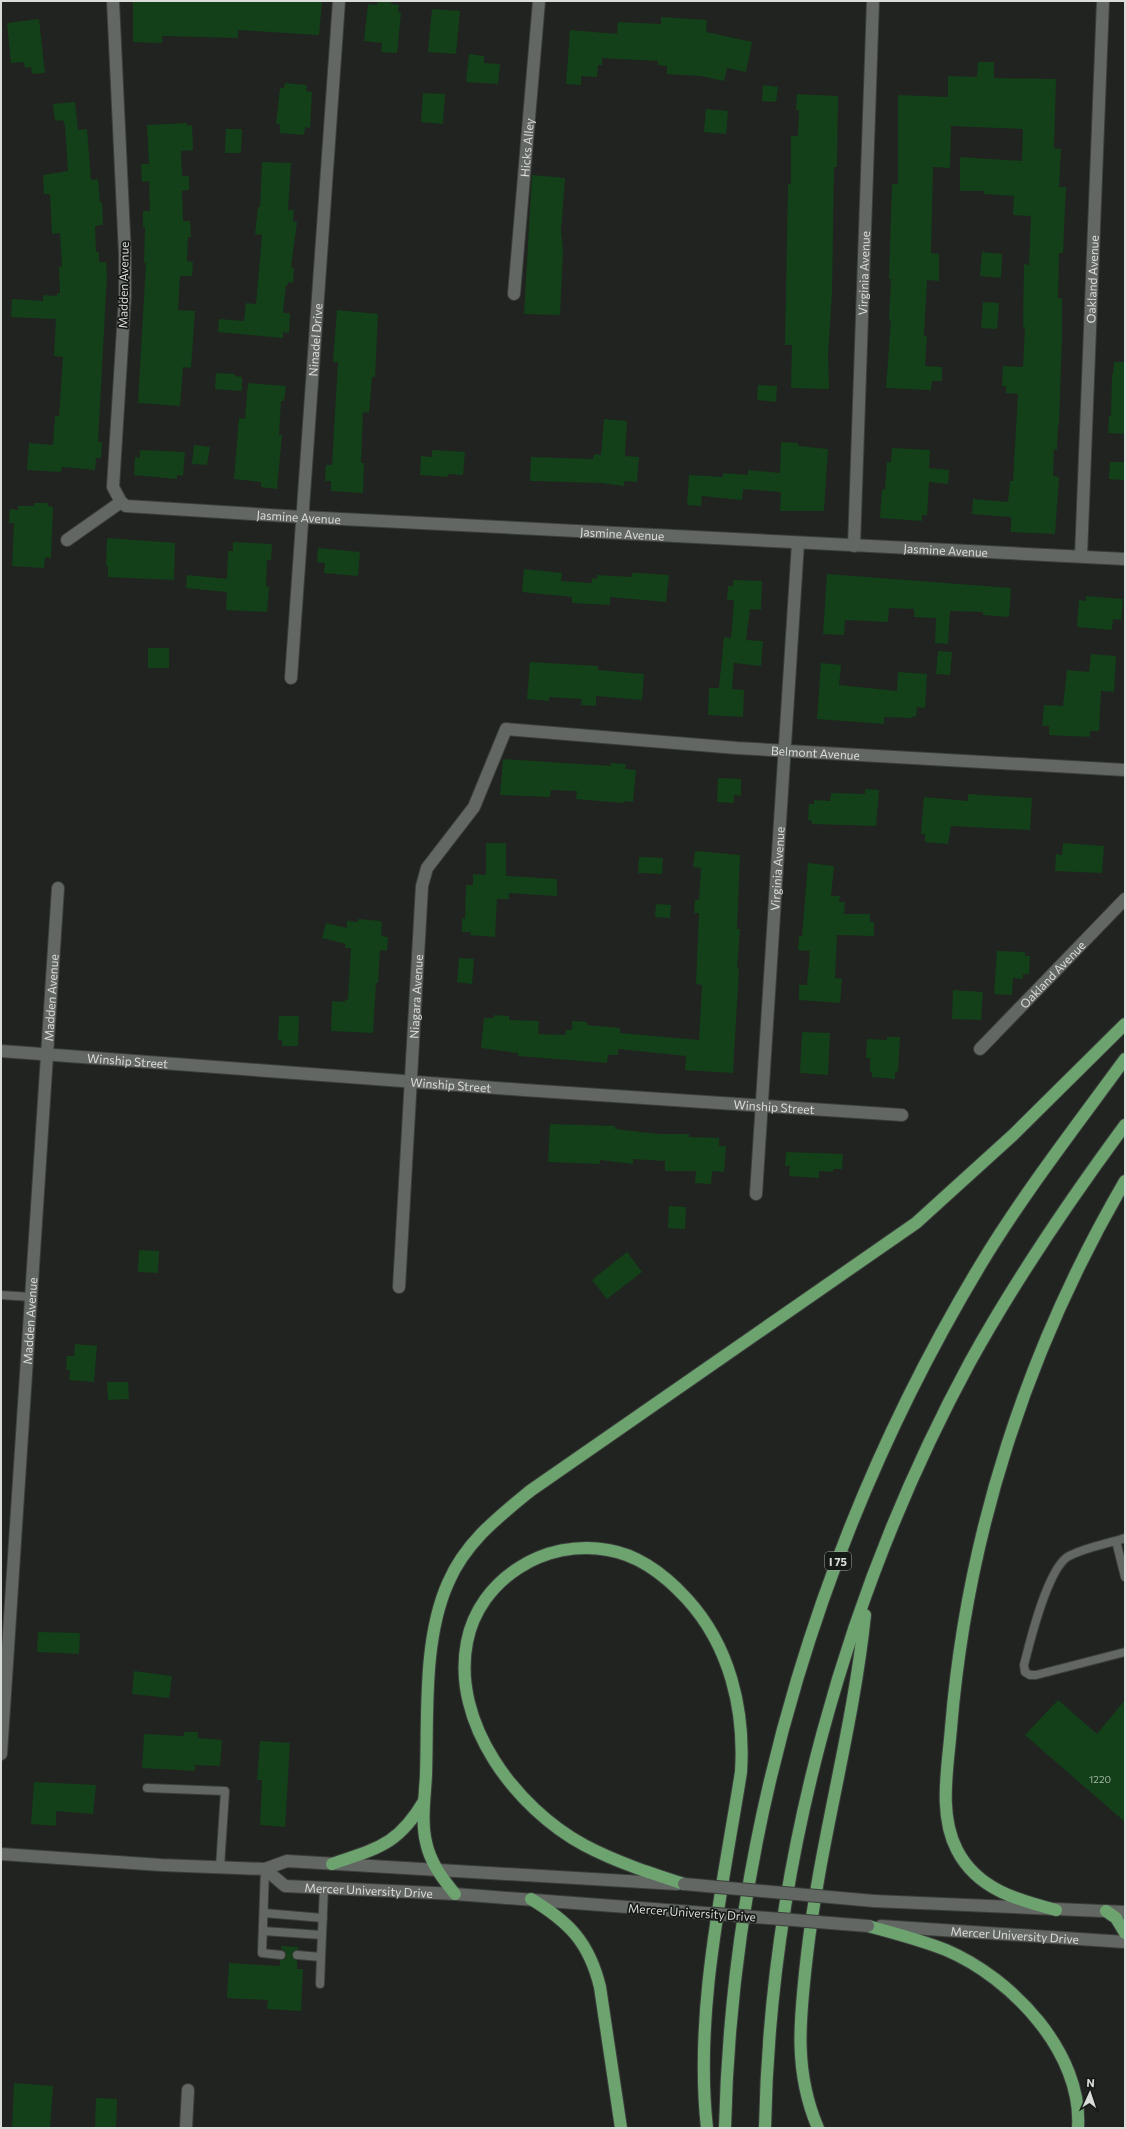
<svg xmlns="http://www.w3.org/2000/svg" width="1126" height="2129" viewBox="0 0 1126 2129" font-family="Commissioner,sans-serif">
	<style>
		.building { fill: #134018 }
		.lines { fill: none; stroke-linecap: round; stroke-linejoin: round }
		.lane-casing { stroke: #3b3e3b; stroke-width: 10 }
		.street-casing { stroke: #3b3e3b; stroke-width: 14 }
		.secondary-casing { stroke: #3b3e3b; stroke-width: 14 }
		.highway-casing { stroke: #3b3e3b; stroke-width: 14 }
		.lane { stroke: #636763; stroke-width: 8 }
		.street { stroke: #636763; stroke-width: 12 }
		.secondary { stroke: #636763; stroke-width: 12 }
		.highway { stroke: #6da36f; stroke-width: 12 }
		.secondary-bridge-casing { stroke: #3b3e3b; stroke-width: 14; stroke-linecap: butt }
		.secondary-bridge { stroke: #636763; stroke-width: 12 }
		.labels { text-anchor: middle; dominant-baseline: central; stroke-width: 3.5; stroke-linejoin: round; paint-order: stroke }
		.number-label { font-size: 10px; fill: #a8b5a9 }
		.shield { fill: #161a16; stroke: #9fa29e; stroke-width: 1 }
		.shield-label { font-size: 11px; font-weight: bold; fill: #dadcd9 }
		.street-label { font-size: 12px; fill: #dadcd9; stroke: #161a16 }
	</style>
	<rect width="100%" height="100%" fill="#202320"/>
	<g class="building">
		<polygon points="133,1 322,1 319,35 238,30 238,38 162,36 162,43 133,42"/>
		<polygon points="378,1 391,1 391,4 399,5 398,12 401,13 397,53 381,52 382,43 364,41 368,4 377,5"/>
		<polygon points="432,9 460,11 456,54 428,52"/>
		<polygon points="661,17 707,20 706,32 752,42 746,72 727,68 724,81 701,76 667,74 667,66 658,65 658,61 602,58 602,65 598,65 597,77 581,76 581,85 566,84 570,30 617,34 618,22 661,24"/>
		<polygon points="39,19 45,73 32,74 31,67 25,68 24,62 11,63 7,23"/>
		<polygon points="469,54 484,56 484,63 500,64 498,84 466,82"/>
		<polygon points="978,62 994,62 994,78 1056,79 1054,148 1061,149 1059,187 1066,187 1063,253 1059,253 1058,298 1062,298 1062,336 1059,425 1058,425 1057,450 1054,449 1053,476 1059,477 1055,534 1011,532 1011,517 972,514 973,499 1008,502 1010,481 1013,481 1018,394 1006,393 1006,386 1002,386 1003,366 1023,367 1025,327 1023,327 1024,264 1029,265 1031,216 1013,215 1014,196 984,194 984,191 960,191 960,157 1022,161 1023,129 951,126 950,168 933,167 931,253 939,254 939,281 927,280 924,336 927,336 925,366 942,367 942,381 932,381 931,390 886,388 891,321 889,320 891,279 889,279 892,184 898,184 898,95 948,97 948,76 977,77"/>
		<polygon points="285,83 307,85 306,91 312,92 310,128 305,127 304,135 280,133 280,124 276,124 280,88 284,88"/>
		<polygon points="763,85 778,87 776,102 762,101"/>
		<polygon points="423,93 445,94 443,124 421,122"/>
		<polygon points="797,94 838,96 837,167 834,167 832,293 828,354 829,389 791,388 792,345 785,345 788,184 791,184 791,136 798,136 799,110 796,110"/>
		<polygon points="75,102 78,130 87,129 91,180 98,179 100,202 102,202 103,225 95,226 96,252 99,252 99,262 106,262 107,275 98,442 102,442 101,458 96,458 95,470 62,467 61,472 27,470 29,443 53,445 55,416 59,416 63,357 54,356 56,319 11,317 12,299 43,301 43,295 57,296 57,293 60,293 59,267 62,266 60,233 52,234 50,194 44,194 43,175 68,171 65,126 63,120 55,121 53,104"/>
		<polygon points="706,109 728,111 726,134 704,132"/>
		<polygon points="187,123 187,126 192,125 193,150 181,151 182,176 189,176 189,190 182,191 183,221 190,221 191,237 188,237 187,261 193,262 192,276 180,276 178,310 195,311 191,368 183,367 180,406 138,403 146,263 144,263 145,227 143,227 143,211 150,211 149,181 142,182 141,164 149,164 147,125"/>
		<polygon points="226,129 242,129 241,153 225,153"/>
		<polygon points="262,162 291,163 288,210 294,210 293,221 297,222 291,267 294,268 293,283 288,282 288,285 286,285 283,313 290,313 289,333 283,332 283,338 218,332 219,319 244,321 246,303 256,304 262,235 255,234 258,207 260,207"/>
		<polygon points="532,175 565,178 561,231 563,250 560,315 524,314"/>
		<polygon points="982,252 1002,254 1001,278 980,276"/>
		<polygon points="983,302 999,303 997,329 981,328"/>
		<polygon points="337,310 378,314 375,377 372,377 369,413 363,412 361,463 364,463 363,493 331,491 331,481 325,481 326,465 332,465 338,362 333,362"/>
		<polygon points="1114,362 1125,362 1125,434 1108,433 1109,416 1111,416 1112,374 1113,374"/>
		<polygon points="216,373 235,374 235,376 242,377 242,391 215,389"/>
		<polygon points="248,383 286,386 284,401 281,401 279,435 282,435 277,489 261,487 261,482 234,479 239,418 245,419"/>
		<polygon points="758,385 777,386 776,402 757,400"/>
		<polygon points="604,419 627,421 625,456 639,457 637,482 624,481 624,486 601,483 530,481 531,457 593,459 594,454 601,455"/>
		<polygon points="783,442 798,443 798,446 828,449 824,511 780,511 781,492 743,489 742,500 702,496 701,506 687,505 689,475 723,477 723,473 748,475 748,470 780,473 781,443"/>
		<polygon points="194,445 210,447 207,465 192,464"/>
		<polygon points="892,448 930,450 929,468 949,470 948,484 929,482 927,515 922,515 922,521 880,518 882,489 885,490 887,462 891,462"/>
		<polygon points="140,450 185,452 183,476 177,475 177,479 134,475 135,457 140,458"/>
		<polygon points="432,450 465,452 463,475 448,474 448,477 420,475 421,456 432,457"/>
		<polygon points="1110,462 1125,462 1125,480 1109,479"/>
		<polygon points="34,503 48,503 48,506 53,507 51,558 45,557 44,568 12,566 14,523 9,523 10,509 18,510 18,506 34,506"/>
		<polygon points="107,538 175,543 174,580 108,577 108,566 106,566"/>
		<polygon points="233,542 272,544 271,560 267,560 266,586 269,587 267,612 226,610 227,592 186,588 187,575 227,579 228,551 233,551"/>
		<polygon points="318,548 360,552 358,576 324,573 325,563 317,562"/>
		<polygon points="524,569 562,573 561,581 592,583 592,578 597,579 597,575 632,577 632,573 640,573 669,575 666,602 610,597 610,605 572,603 572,597 522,592"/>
		<polygon points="827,574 1011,588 1009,617 983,615 983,612 950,611 948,644 935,643 936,618 914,617 914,609 889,608 888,622 845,620 844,635 823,634"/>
		<polygon points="733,580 762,581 761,610 750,609 746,640 763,641 761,666 734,663 732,689 744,690 743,717 708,715 709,688 719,688 724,637 731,638 734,600 727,600 728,586 733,586"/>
		<polygon points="1086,596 1123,599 1121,620 1113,619 1112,630 1077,627 1079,600 1086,601"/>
		<rect x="148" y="648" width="21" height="20"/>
		<polygon points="938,651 952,652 950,675 936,674"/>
		<polygon points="1091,654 1116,656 1114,692 1101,691 1099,731 1090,731 1090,737 1049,735 1049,726 1042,726 1044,705 1063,706 1067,670 1089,672"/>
		<polygon points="530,662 598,666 598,670 644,674 642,700 596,696 596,706 581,705 582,699 549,697 549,701 527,699"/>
		<polygon points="821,663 841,665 839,685 897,691 898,672 927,674 925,708 917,707 916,717 913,716 912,718 884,717 884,724 817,719"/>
		<polygon points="503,759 611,766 611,763 626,764 625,769 636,770 633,802 624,801 623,803 576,799 577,791 551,790 550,797 500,795"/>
		<polygon points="718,778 741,779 741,796 734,795 734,803 717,802"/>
		<polygon points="865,789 879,790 876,826 812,824 812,821 808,820 809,804 814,804 814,800 830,801 831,793 865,794"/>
		<polygon points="968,794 1032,798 1030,830 951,826 948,844 925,842 925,834 921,834 924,797 968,801"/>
		<polygon points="486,843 506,843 506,876 557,879 557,896 509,893 509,899 497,899 495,937 470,935 471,932 462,932 462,918 465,919 466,885 473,885 473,874 486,875"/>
		<polygon points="1063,843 1104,846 1102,873 1055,871 1056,854 1062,855"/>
		<polygon points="695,851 740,855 737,929 740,929 737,968 739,968 733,1073 685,1070 686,1056 618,1049 618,1055 608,1055 607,1063 518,1056 518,1053 481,1048 484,1018 494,1018 494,1015 509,1016 509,1020 539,1021 538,1034 565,1035 566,1030 572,1030 572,1021 587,1022 587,1025 620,1028 620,1033 699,1040 702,985 696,984 699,913 694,913 695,900 699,900 701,868 693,867"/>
		<polygon points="639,857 663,858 662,874 638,873"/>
		<polygon points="808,863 834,866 831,896 840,896 839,902 845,902 844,914 870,914 870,922 874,922 874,936 837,935 835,978 842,979 840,1003 799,1000 799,985 807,985 810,951 798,950 799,936 802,936"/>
		<polygon points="656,904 671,905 670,918 655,917"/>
		<polygon points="358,919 380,921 382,923 381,936 388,937 387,951 380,950 378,983 376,983 373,1033 331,1031 332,1001 345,1002 345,999 348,1000 351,948 345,948 346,944 322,938 326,923 347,928 347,921 358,922"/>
		<polygon points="997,951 1025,952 1025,956 1030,956 1029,974 1023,974 1023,979 1013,978 1012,995 994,994"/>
		<polygon points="459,958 474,959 472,984 457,982"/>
		<polygon points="953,990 983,992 981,1020 952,1019"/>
		<polygon points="279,1016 299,1016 298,1046 282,1046 282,1040 278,1040"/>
		<polygon points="802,1032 830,1033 828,1075 800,1073"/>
		<polygon points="887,1037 900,1037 898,1072 895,1071 895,1079 872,1077 872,1072 870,1072 870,1058 866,1058 867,1039 887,1040"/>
		<polygon points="550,1124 615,1126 615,1129 659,1134 689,1134 689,1137 719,1138 719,1146 726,1146 724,1172 712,1171 711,1184 695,1183 696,1171 665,1171 665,1161 633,1159 633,1164 600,1160 600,1164 548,1162"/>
		<polygon points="786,1152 843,1154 842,1169 833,1169 833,1172 819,1171 819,1178 789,1176 790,1166 785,1166"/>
		<polygon points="669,1206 686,1207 685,1229 668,1228"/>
		<polygon points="139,1250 159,1251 158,1273 138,1272"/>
		<polygon points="627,1252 642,1272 607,1299 592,1280"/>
		<polygon points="75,1344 97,1346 94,1382 69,1380 70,1370 66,1370 67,1356 74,1356"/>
		<polygon points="107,1382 128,1382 129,1399 108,1400"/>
		<polygon points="38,1632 80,1633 79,1654 37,1652"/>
		<polygon points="134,1671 172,1676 169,1698 132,1694"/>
		<polygon points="1058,1700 1097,1734 1125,1700 1125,1822 1025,1735"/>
		<polygon points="184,1732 198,1732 198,1738 222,1740 220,1766 195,1765 195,1771 142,1768 144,1734 184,1736"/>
		<polygon points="260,1741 290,1743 285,1827 260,1825 262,1780 257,1780"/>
		<polygon points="34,1782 96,1785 93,1814 56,1811 56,1826 31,1824"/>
		<polygon points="281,1946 298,1947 298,1950 293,1952 292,1955 294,1959 297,1961 297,1969 303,1969 301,2011 267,2009 268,2000 227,1998 229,1963 280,1966 280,1960 285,1959 286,1955 285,1951 281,1949"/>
		<polygon points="14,2083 53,2086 50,2128 12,2128"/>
		<polygon points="96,2098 117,2099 116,2128 95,2128"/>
	</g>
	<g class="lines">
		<g class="lane-casing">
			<g id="lane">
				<polyline points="1,1295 31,1297"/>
				<path d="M1125,1538c-18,6 -39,9 -56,18 -21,11 -39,85 -45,109l1,7 5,3h6l89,-23"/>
				<polyline points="1116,1541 1125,1577"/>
				<polyline points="147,1788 225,1791 220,1867"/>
				<polyline points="265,1869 262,1953 281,1955"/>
				<polyline points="264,1913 323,1918"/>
				<polyline points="263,1931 322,1935"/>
				<polyline points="297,1955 321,1957 324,1888"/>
				<polyline points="320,1984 321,1957"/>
			</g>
		</g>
		<g class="street-casing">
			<g id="street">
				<path id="s1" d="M113,1l12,254v41l-12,191 8,15 5,4 176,11 823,42"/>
				<path id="s2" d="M514,294l25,-293"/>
				<polyline points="67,540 121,502"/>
				<path id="s3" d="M854,546l19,-545"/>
				<path id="s4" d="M1081,556l22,-555"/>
				<path id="s5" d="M291,678l48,-677"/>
				<path id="s6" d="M980,1049l145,-150"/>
				<path id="s7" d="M1,1051l523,39 378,25"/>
				<path id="s8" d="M756,1194l42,-651"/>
				<path id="s9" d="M399,1287l23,-401 5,-18 47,-61 32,-78 231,19 388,22"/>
				<path id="s10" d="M1,1754l57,-866"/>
				<polyline points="186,2128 188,2090"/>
			</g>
		</g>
		<g class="secondary-casing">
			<g id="secondary">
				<polyline points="1,1854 161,1865 265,1869 287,1861 677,1884"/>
				<path id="s11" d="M265,1869l20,17 170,8 225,17"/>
				<polyline points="874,1901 1125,1912"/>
				<path id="s12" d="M881,1926l244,16"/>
			</g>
		</g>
		<g class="highway-casing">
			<g id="highway">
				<path d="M332,1864c46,-16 66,-19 92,-63"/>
				<path d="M684,1884c-34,-11 -68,-22 -100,-39 -68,-37 -133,-122 -117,-203 12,-63 79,-104 141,-92 31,5 58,26 79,49 43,47 58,111 54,173 -18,114 -47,240 -34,356"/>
				<path d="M455,1894c-13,-16 -25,-32 -29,-52 -5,-21 -1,-46 0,-67 2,-61 -3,-136 22,-192 17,-40 49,-65 82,-92l386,-268 97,-88 112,-111"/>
				<path d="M531,1899c38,23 58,43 69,88l21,141"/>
				<path d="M1056,1910c-39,-10 -79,-21 -99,-60 -19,-36 -9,-83 -6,-122 16,-194 76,-379 174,-547"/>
				<polyline points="1106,1911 1116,1918 1125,1933"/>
				<path d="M868,1926c26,7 53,14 78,24 66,28 137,103 132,178"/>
				<path d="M725,2128c7,-303 100,-605 256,-864 43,-71 95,-138 144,-205"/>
				<path d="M765,2128c5,-263 80,-535 205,-766 46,-83 99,-161 155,-237"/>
				<path d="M818,2128c-25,-58 -18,-111 -11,-173 13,-114 46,-225 58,-340"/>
			</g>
		</g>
		<use href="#lane" class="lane"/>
		<use href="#street" class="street"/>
		<use href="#secondary" class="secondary"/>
		<use href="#highway" class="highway"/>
		<g class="secondary-bridge-casing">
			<g id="secondary-bridge">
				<polyline points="684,1884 874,1901"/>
				<polyline points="680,1911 868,1926"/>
			</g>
		</g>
		<use href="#secondary-bridge" class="secondary-bridge"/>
	</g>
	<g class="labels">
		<g class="number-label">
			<text x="1100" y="1779">1220</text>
		</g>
		<rect class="shield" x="825" y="1552" width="26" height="18" rx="3"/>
		<g class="shield-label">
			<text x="838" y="1561">I 75</text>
		</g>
		<g class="street-label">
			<text stroke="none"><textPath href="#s2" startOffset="147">Hicks Alley</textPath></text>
			<text stroke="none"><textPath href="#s3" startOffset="273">Virginia Avenue</textPath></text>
			<text stroke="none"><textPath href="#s4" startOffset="277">Oakland Avenue</textPath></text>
			<text transform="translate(123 285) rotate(-89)">Madden Avenue</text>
			<text stroke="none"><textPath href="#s5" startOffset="339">Ninadel Drive</textPath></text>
			<text stroke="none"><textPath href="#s1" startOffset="683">Jasmine Avenue</textPath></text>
			<text stroke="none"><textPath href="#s1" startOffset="1007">Jasmine Avenue</textPath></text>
			<text stroke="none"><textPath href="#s1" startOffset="1331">Jasmine Avenue</textPath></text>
			<text stroke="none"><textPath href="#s9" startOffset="892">Belmont Avenue</textPath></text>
			<text stroke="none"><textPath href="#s8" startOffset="326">Virginia Avenue</textPath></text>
			<text stroke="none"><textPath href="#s6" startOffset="104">Oakland Avenue</textPath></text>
			<text stroke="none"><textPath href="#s9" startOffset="291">Niagara Avenue</textPath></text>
			<text stroke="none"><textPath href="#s10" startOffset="758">Madden Avenue</textPath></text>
			<text stroke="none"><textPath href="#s7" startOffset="127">Winship Street</textPath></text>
			<text stroke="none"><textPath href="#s7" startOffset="451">Winship Street</textPath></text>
			<text stroke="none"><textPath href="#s7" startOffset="775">Winship Street</textPath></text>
			<text stroke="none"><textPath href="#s10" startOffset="434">Madden Avenue</textPath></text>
			<text stroke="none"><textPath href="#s11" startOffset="110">Mercer University Drive</textPath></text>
			<text transform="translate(692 1912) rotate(4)">Mercer University Drive</text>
			<text stroke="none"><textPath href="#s12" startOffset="134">Mercer University Drive</textPath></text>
		</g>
	</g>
	<rect width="1126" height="2129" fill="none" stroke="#dadcd9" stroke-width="4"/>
	<g transform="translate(1090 2093) rotate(3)" stroke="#161a16" stroke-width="3" paint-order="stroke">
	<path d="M0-3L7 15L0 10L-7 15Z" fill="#dadcd9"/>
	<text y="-6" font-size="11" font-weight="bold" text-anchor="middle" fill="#dadcd9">N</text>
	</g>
</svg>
